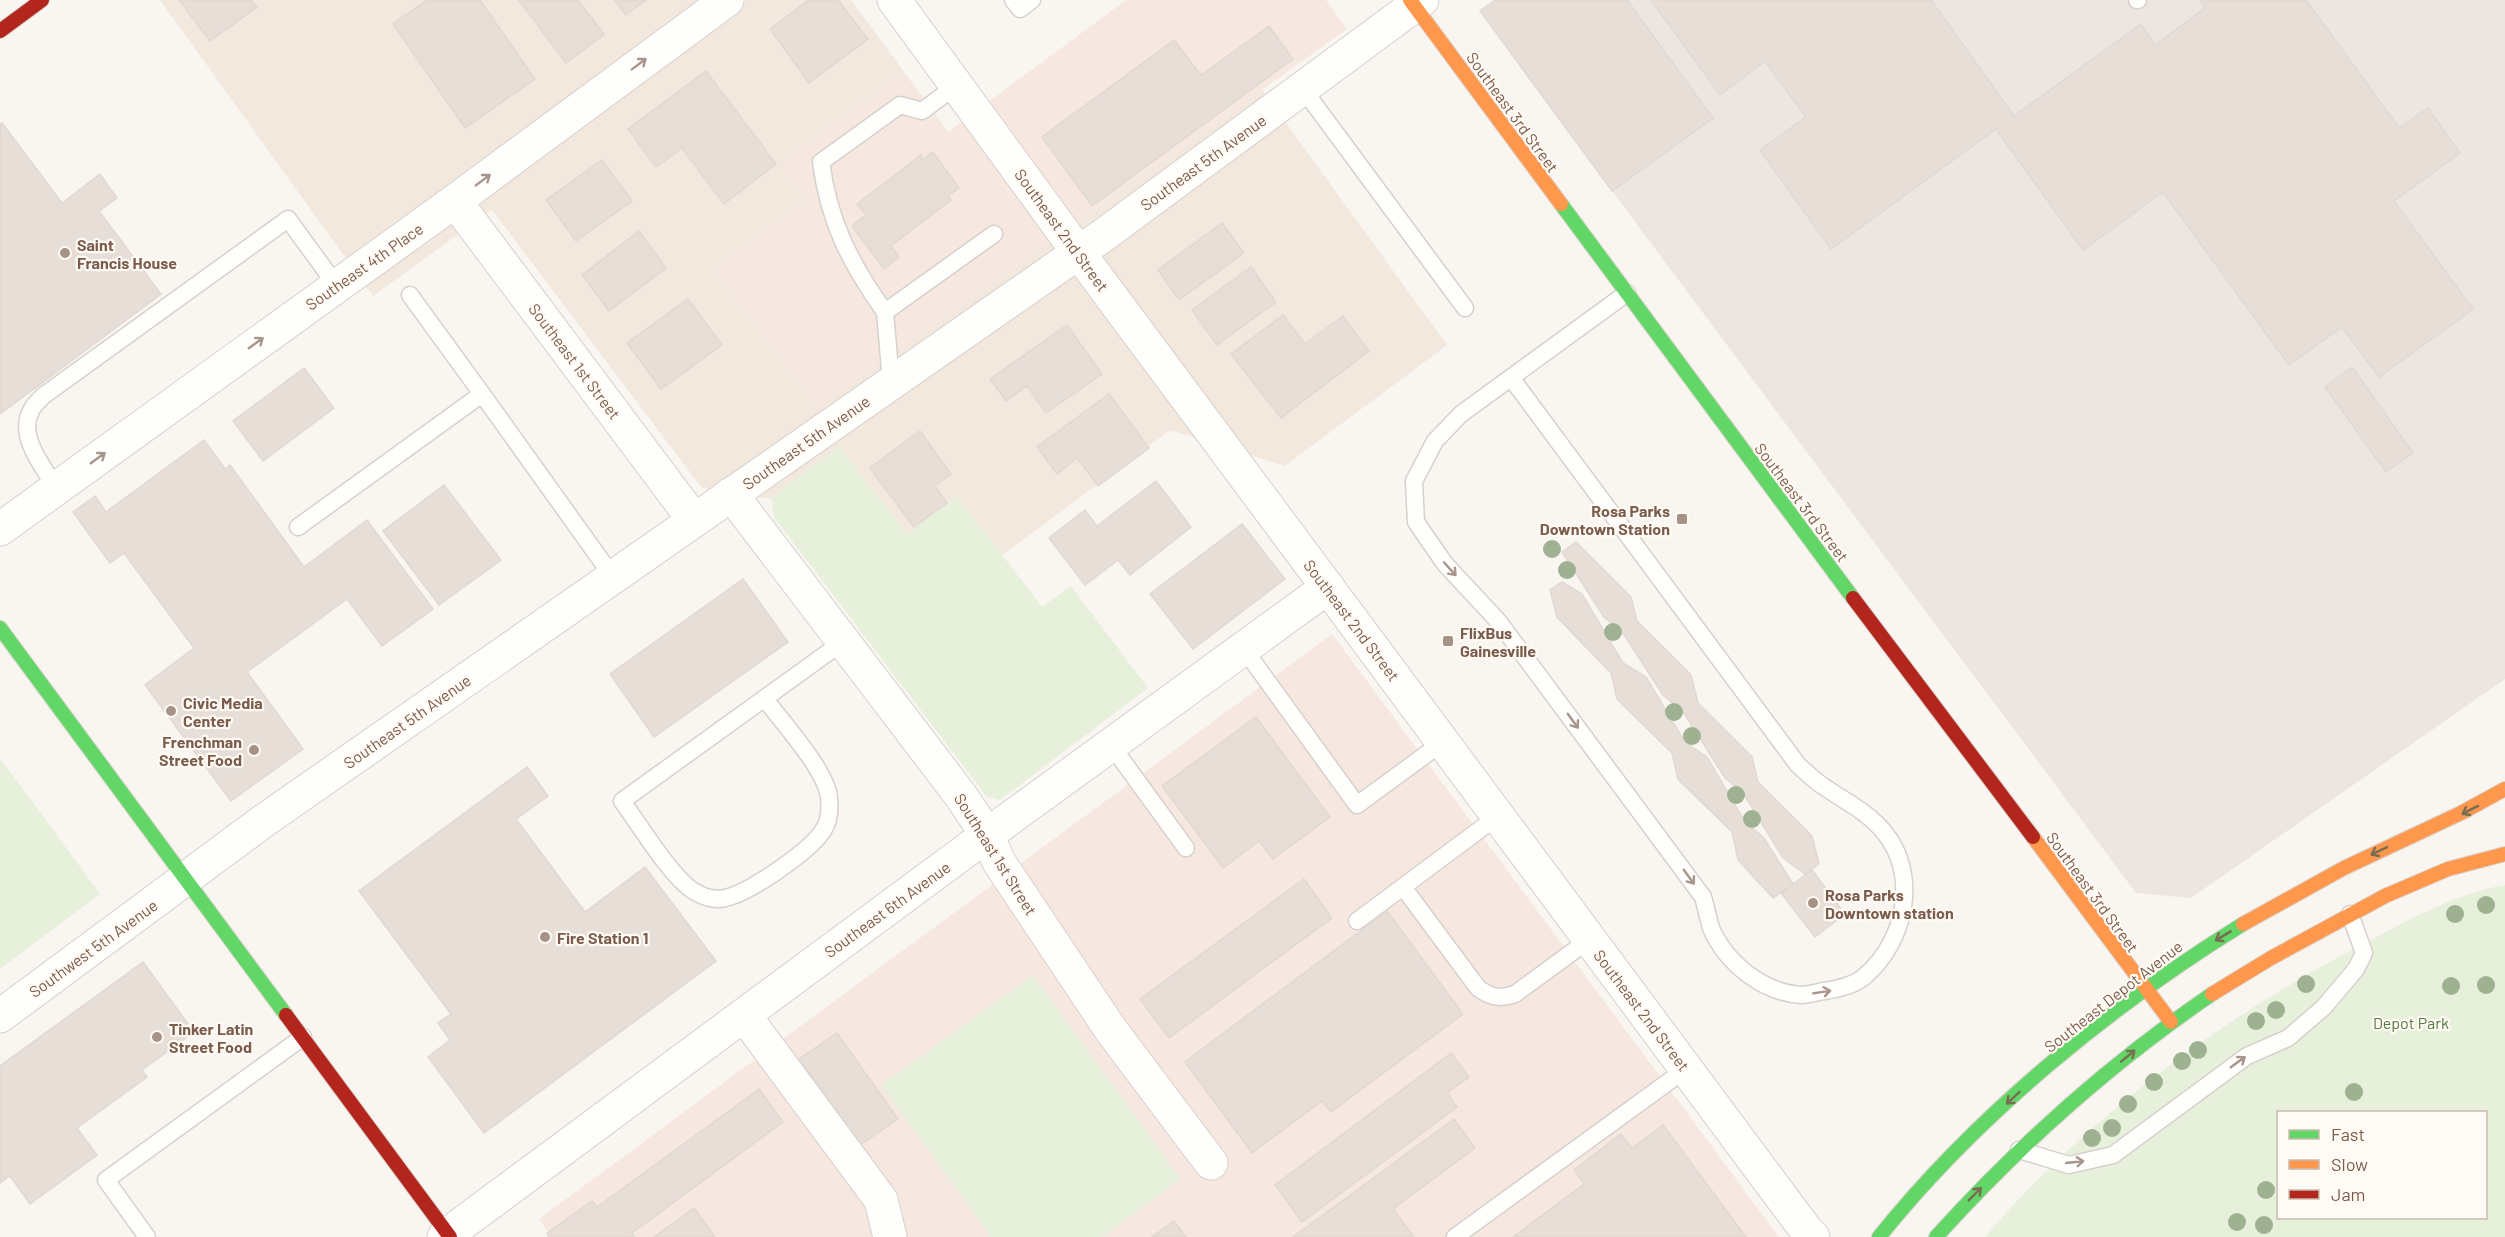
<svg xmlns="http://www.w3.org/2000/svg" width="2505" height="1237" viewBox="0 0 2505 1237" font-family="Barlow,sans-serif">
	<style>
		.residential { fill: #f2e8de }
		.commercial { fill: #f6e8e1 }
		.industrial { fill: #ede5e0 }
		.green { fill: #e7f0db; fill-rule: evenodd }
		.building { fill: #e6ded7; stroke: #e2d8d2; stroke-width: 1.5 }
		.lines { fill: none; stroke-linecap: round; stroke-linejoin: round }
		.lane-casing { stroke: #d7d1cb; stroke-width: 19 }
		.street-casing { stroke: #d7d1cb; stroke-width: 35 }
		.fast-casing { stroke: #d9d2cb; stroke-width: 16 }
		.slow-casing { stroke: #d9d2cb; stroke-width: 16 }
		.jam-casing { stroke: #d9d2cb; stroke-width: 16 }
		.lane { stroke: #fefefd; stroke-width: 16 }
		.street { stroke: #fefefd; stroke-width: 33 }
		.fast { stroke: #63d668; stroke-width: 14 }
		.slow { stroke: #ff974d; stroke-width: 14 }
		.jam { stroke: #b3261e; stroke-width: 14 }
		.tree { fill: #9eb190 }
		.oneway { stroke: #a8958b }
		.oneway2 { stroke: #776e51 }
		.poi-dot { fill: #a69286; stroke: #fffaf3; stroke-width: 2 }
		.labels { text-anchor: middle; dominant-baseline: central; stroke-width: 4.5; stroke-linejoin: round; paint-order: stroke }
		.street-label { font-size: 16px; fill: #7a5c4d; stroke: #fffaf3 }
		.poi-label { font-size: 16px; font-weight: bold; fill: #7a5c4d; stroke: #fffaf3; text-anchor: start }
		.park-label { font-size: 16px; fill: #537a41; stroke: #fffaf3 }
	</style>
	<rect width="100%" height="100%" fill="#f9f5f0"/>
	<polygon class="residential" points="160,0 851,0 905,73 782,163 809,201 819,406 1262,90 1447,345 1285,466 1170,430 883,645 771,499 702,488 492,210 373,296"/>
	<g class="commercial">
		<polygon points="1126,0 1326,0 1347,29 819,407 715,269 809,201 781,163 905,73 948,132"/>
		<polygon points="1332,634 1779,1237 552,1237 539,1219"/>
	</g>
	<polygon class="industrial" points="1495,0 2505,0 2505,679 2191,898 2136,893 1612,191 1480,11"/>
	<g class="green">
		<polygon points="839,446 907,534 957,496 1042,607 1071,586 1148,688 1000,800 987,797 773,516 772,497"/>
		<polygon points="0,758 100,894 0,969"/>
		<path d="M2505,885v352h-520c106,-124 242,-223 386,-297 43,-23 85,-46 134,-55zM2278,1112h208v106h-208z"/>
		<polygon points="1033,975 1181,1179 1102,1237 991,1237 881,1085"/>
	</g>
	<g class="building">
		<polygon points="179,0 251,0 257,7 210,41"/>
		<polygon points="427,0 480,0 535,79 465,128 393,24"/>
		<polygon points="519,0 578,0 604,34 566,63"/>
		<polygon points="615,0 646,0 626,15"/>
		<polygon points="809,0 838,0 868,39 809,83 770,29"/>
		<polygon points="1495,0 1627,0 1713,118 1612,191 1480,11"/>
		<polygon points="1651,0 1931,0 2014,116 2141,24 2155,45 2205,8 2200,0 2306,0 2399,128 2428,108 2460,153 2394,201 2473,309 2379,377 2342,327 2289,365 2163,192 2083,250 1996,129 1831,249 1760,150 1806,117 1765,61 1720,95"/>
		<polygon points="1269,26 1293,59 1092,206 1042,137 1174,40 1201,75"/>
		<polygon points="706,71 776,164 724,204 682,148 656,167 628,129"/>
		<polygon points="2,123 62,203 100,174 117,198 99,211 161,294 0,414 0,124"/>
		<polygon points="933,152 959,188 948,196 951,200 891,246 899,257 884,269 852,226 866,215 857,204 921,155 922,160"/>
		<polygon points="602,160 632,201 576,241 546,200"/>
		<polygon points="1222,223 1244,253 1179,300 1158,270"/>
		<polygon points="639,231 666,268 609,311 582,275"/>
		<polygon points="1251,267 1276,302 1217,345 1192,310"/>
		<polygon points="688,299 722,345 661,389 627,343"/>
		<polygon points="1283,315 1305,344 1343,316 1369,351 1281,418 1231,354"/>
		<polygon points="1067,325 1102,374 1046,413 1027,386 1006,401 990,379"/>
		<polygon points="2352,367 2413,453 2386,472 2325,387"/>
		<polygon points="304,368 334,408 263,461 233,421"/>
		<polygon points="1109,394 1149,448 1098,486 1077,458 1057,474 1037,447"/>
		<polygon points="920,431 951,474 935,486 947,503 914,527 870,468"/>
		<polygon points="204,440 225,469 230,465 304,567 367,520 433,609 382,646 347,599 247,672 303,749 231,801 145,685 194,648 124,553 110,563 73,512 95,496 106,512"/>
		<polygon points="1156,481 1191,527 1130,575 1118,560 1085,585 1049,538 1085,510 1097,526"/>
		<polygon points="444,485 501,560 439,605 383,531"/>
		<polygon points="1242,524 1285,579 1193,649 1150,594"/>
		<polygon points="1576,542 1631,597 1637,621 1691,675 1698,703 1752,757 1758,782 1812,836 1819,864 1805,874 1783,858 1743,793 1725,778 1684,713 1663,695 1623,633 1604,617 1562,552"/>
		<polygon points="743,579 788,642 654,737 610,674"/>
		<polygon points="1562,582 1582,594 1623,663 1646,677 1685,742 1707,757 1745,822 1764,838 1793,884 1773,898 1738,860 1732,832 1678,779 1672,753 1617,699 1611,673 1557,617 1550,590"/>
		<polygon points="1256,717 1330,817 1273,859 1259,841 1223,868 1162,786"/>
		<polygon points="527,767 548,796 516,819 585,912 645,867 716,961 484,1133 428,1057 450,1040 438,1023 451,1014 359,891"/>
		<polygon points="1812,870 1845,914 1815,937 1781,893"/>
		<polygon points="1304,879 1332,918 1169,1038 1140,999"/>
		<polygon points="1387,911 1463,1014 1331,1112 1322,1101 1252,1153 1185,1062"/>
		<polygon points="143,962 194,1032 142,1070 147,1077 77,1128 97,1155 30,1204 10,1176 0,1183 0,1066"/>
		<polygon points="837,1033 898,1119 860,1145 799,1059"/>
		<polygon points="1451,1053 1469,1077 1447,1093 1457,1107 1302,1222 1275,1185"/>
		<polygon points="759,1089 783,1122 632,1233 635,1237 549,1237 547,1233 592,1201 597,1207"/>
		<polygon points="1454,1119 1475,1148 1393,1209 1414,1237 1293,1237"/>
		<polygon points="1663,1125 1746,1237 1513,1237 1584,1184 1574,1170 1621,1134 1632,1148"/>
		<polygon points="694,1208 715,1237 654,1237"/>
		<polygon points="1174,1221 1186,1237 1152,1237"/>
	</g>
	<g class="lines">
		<g class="lane-casing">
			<g id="lane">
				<polyline points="1013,0 1020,9 1032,0"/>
				<polyline points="2137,0 2138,0"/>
				<polyline points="1303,89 1465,308"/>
				<polyline points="410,295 482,394"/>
				<path d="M885,312c-35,-49 -56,-90 -64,-150l79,-57 22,6 34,-25"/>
				<path d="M1512,379l286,386c9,8 18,17 28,23 20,14 42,24 58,44 35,42 22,108 -18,143 -10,10 -28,14 -42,16 -7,1 -15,4 -22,4 -39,-2 -76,-32 -91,-67 -3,-10 -5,-21 -8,-31l-204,-275 -54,-58 -29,-42 -2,-41 21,-40 26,-27 166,-121"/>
				<polyline points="891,382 885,312 994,234"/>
				<path d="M56,488c-12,-20 -39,-52 -25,-77 2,-6 8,-10 12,-15l245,-177 48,66"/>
				<polyline points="298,527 482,394 613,577"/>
				<polyline points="1244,649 1357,805 1443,742"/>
				<path d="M765,699c17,23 62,72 64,99 1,11 1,22 -5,31 -12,21 -69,59 -92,67 -12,5 -24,3 -35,-3 -23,-11 -58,-69 -75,-92l222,-160"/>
				<polyline points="1111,745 1186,848"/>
				<path d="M1403,887l75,101c14,10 22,11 37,6l75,-55"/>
				<polyline points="1357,921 1498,816"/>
				<polyline points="2019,1150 2069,1165 2113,1155 2247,1056 2288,1038 2324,1007 2356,969 2364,953 2350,914"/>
				<polyline points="147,1237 106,1180 303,1037"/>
				<polyline points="1455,1237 1686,1069"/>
			</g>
		</g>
		<g class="street-casing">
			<g id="street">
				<polyline points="894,0 1078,252 1806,1230 1813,1237"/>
				<polyline points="455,201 694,520"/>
				<polyline points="731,494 961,796 987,835 999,862 1111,1030 1211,1163"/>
				<polyline points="0,529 455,201 727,0"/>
				<polyline points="744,1015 881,1200 890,1237"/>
				<polyline points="0,1016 262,822 1105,234 1422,0"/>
				<polyline points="444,1237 987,835 1328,587"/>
			</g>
		</g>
		<g class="fast-casing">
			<g id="fast">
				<polyline points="1561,204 1853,598"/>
				<polyline points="0,628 286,1015"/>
				<path d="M1879,1237c98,-122 231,-231 364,-313"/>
				<path d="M1936,1237c84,-93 172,-172 276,-243"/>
			</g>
		</g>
		<g class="slow-casing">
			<g id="slow">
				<polyline points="1410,0 1561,204"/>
				<polyline points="2033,837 2171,1022"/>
				<polyline points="2243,924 2344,868 2461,813 2505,789"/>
				<polyline points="2212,994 2271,958 2385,896 2448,869 2505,854"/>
			</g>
		</g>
		<g class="jam-casing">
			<g id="jam">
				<polyline points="0,31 42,0"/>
				<polyline points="1853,598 2033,837"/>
				<polyline points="286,1015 450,1237"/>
			</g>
		</g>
		<use href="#lane" class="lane"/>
		<use href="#street" class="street"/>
		<use href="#fast" class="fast"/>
		<use href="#slow" class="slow"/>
		<use href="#jam" class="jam"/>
	</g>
	<g class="tree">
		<circle cx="1552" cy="549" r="9"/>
		<circle cx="1567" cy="570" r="9"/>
		<circle cx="1613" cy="632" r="9"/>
		<circle cx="1674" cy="712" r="9"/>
		<circle cx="1692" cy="736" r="9"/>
		<circle cx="1736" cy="795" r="9"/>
		<circle cx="1752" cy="819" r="9"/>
		<circle cx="2486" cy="905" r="9"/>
		<circle cx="2455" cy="914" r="9"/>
		<circle cx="2306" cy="984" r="9"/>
		<circle cx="2486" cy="985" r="9"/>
		<circle cx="2451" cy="986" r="9"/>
		<circle cx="2276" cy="1010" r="9"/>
		<circle cx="2256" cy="1021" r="9"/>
		<circle cx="2198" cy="1050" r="9"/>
		<circle cx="2182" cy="1061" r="9"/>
		<circle cx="2154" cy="1082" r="9"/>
		<circle cx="2354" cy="1092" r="9"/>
		<circle cx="2128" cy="1104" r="9"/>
		<circle cx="2112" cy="1128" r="9"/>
		<circle cx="2092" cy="1138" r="9"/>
		<circle cx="2266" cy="1190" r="9"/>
		<circle cx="2237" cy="1222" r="9"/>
		<circle cx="2264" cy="1225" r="9"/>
	</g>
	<defs><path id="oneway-shaft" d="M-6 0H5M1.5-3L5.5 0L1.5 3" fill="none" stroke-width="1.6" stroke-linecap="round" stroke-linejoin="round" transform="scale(1.5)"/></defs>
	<g class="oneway">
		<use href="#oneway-shaft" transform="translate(639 64) rotate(-37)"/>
		<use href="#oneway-shaft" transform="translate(483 180) rotate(-37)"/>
		<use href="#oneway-shaft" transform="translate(256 343) rotate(-36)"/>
		<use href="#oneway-shaft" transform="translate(98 458) rotate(-36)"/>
		<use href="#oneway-shaft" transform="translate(1450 569) rotate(48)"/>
		<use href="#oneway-shaft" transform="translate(1573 721) rotate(54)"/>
		<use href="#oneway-shaft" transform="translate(1689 877) rotate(54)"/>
		<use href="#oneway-shaft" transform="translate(1822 992) rotate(-9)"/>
		<use href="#oneway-shaft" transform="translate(2238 1062) rotate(-36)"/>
		<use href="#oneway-shaft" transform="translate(2075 1162) rotate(-6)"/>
	</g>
	<g class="oneway2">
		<use href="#oneway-shaft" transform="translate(2470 810) rotate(153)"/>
		<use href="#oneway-shaft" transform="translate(2379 851) rotate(154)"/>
		<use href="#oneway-shaft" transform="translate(2223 936) rotate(149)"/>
		<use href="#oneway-shaft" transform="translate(2128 1056) rotate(-39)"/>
		<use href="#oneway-shaft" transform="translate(2013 1098) rotate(137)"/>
		<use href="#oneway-shaft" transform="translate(1975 1194) rotate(-45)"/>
	</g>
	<g class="poi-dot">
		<circle cx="65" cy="253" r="6"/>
		<rect x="1676" y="513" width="12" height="12" rx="3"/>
		<rect x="1442" y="635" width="12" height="12" rx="3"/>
		<circle cx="171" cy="711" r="6"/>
		<circle cx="254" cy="750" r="6"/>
		<circle cx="1813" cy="903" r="6"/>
		<circle cx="545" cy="937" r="6"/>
		<circle cx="157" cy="1037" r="6"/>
	</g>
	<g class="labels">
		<g class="street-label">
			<text transform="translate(1513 112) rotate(54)">Southeast 3rd Street</text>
			<text transform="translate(1203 162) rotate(-36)">Southeast 5th Avenue</text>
			<text transform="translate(1062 230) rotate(54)">Southeast 2nd Street</text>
			<text transform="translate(364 266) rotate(-35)">Southeast 4th Place</text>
			<text transform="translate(575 361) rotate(53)">Southeast 1st Street</text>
			<text transform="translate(806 442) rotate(-35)">Southeast 5th Avenue</text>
			<text transform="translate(1802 502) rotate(53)">Southeast 3rd Street</text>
			<text transform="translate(1352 620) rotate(53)">Southeast 2nd Street</text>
			<text transform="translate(407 721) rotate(-35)">Southeast 5th Avenue</text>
			<text transform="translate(996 854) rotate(58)">Southeast 1st Street</text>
			<text transform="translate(2093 892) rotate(54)">Southeast 3rd Street</text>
			<text transform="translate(887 909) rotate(-36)">Southeast 6th Avenue</text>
			<text transform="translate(93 948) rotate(-36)">Southwest 5th Avenue</text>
			<text transform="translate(2113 996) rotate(-38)">Southeast Depot Avenue</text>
			<text transform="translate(1642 1010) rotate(53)">Southeast 2nd Street</text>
		</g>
		<g class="poi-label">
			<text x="77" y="244">Saint<tspan x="77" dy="18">Francis House</tspan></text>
			<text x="1670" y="510" text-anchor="end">Rosa Parks<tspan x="1670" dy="18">Downtown Station</tspan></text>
			<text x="1460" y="632">FlixBus<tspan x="1460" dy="18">Gainesville</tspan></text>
			<text x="183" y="702">Civic Media<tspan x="183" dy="18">Center</tspan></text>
			<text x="242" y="741" text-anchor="end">Frenchman<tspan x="242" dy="18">Street Food</tspan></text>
			<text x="1825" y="894">Rosa Parks<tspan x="1825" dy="18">Downtown station</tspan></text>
			<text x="557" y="937">Fire Station 1</text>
			<text x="169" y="1028">Tinker Latin<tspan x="169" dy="18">Street Food</tspan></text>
		</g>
		<g class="park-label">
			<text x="2411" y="1022">Depot Park</text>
		</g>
	</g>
	<rect x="2277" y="1111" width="210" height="108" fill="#fffaf3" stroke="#cabbb1" stroke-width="1.5"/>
	<rect x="2289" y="1130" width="30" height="9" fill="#63d668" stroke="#cabbb1" stroke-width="1.5"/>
	<text x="2331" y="1141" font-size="18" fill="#7a5c4d">Fast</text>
	<rect x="2289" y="1160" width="30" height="9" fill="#ff974d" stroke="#cabbb1" stroke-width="1.5"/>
	<text x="2331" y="1171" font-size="18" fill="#7a5c4d">Slow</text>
	<rect x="2289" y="1190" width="30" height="9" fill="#b3261e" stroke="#cabbb1" stroke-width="1.5"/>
	<text x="2331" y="1201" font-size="18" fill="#7a5c4d">Jam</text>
</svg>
